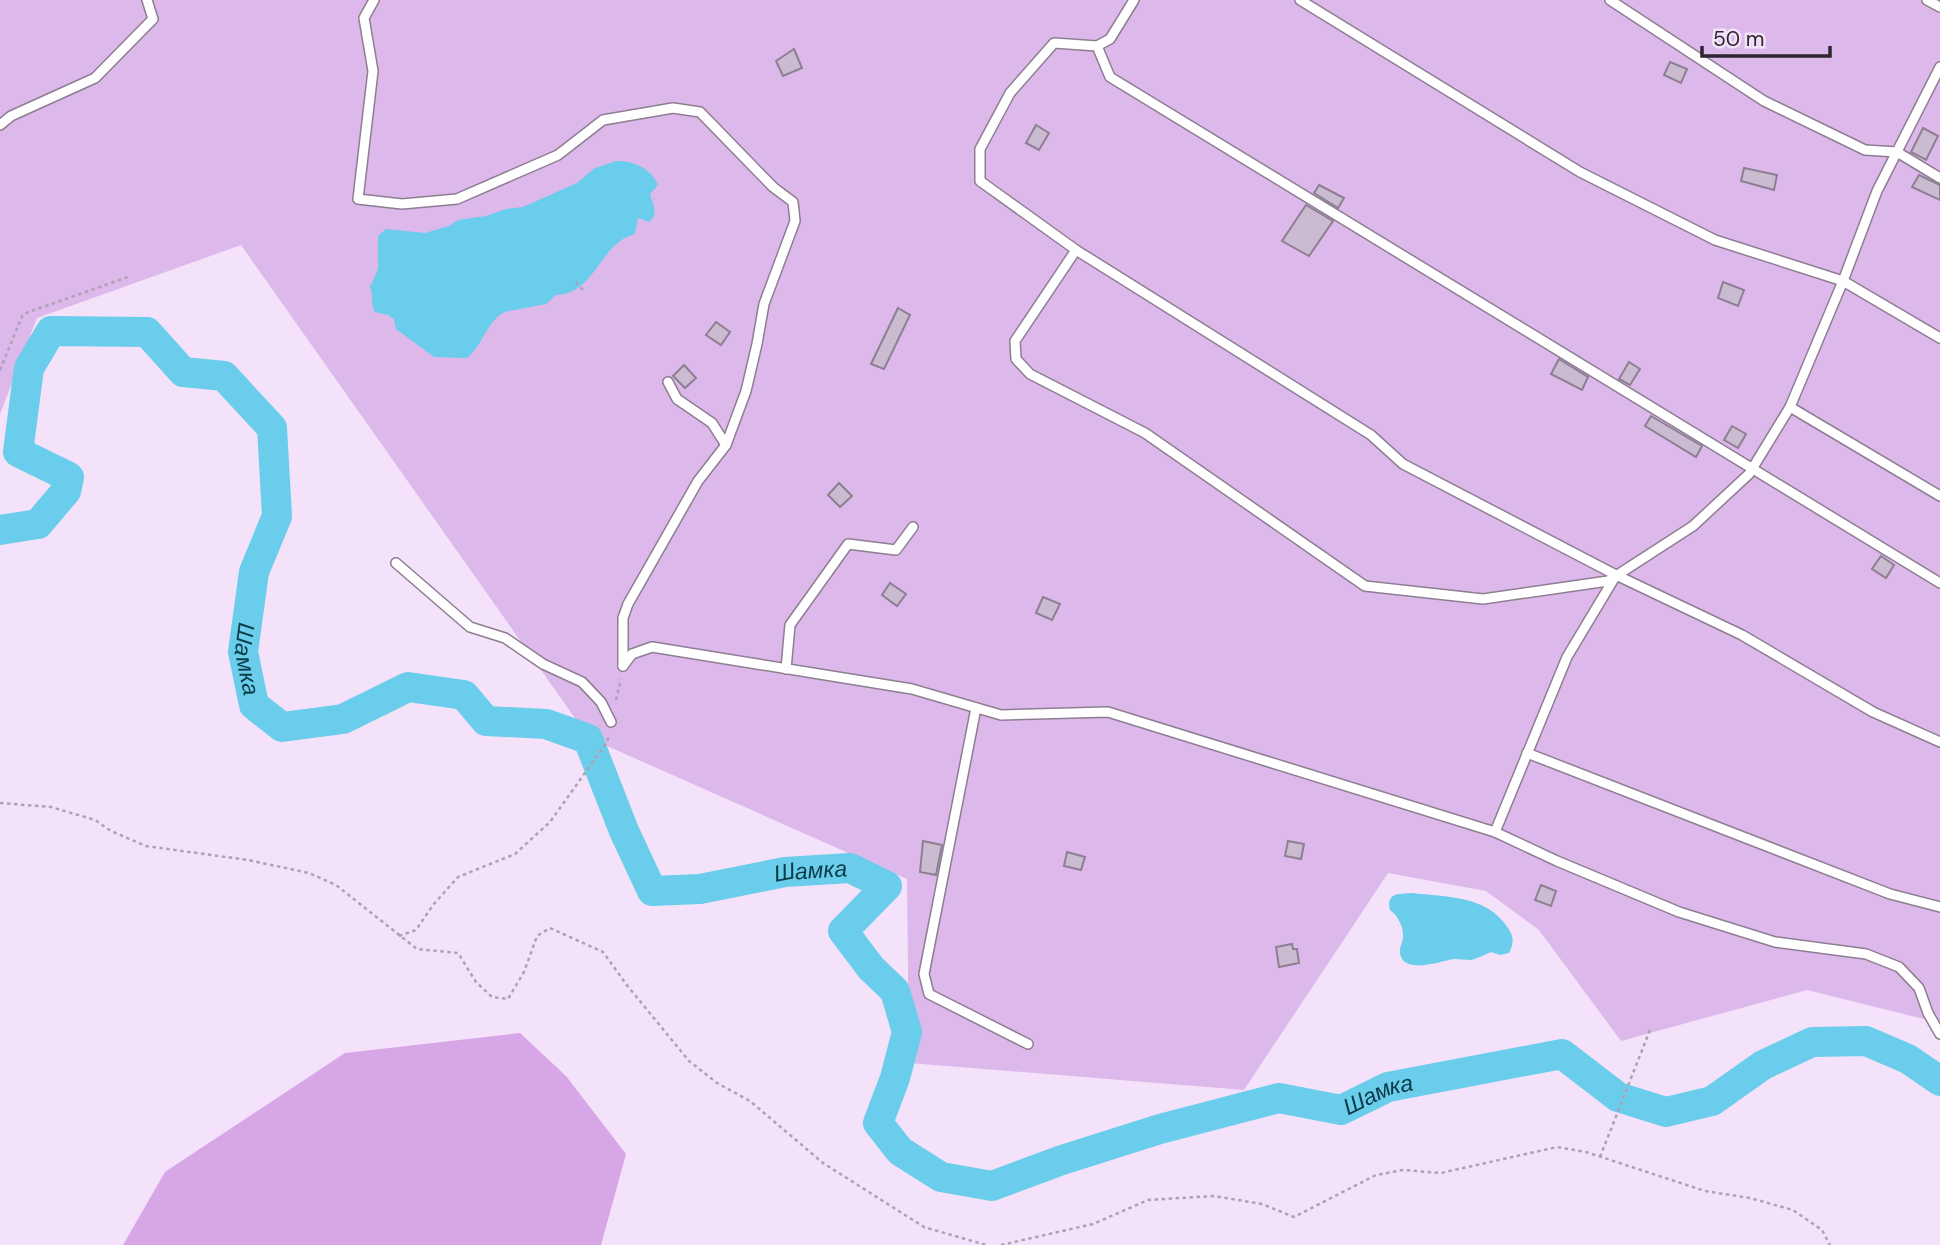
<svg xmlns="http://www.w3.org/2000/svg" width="1940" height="1245" viewBox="0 0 1940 1245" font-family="'DM Sans',sans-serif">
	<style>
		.green { fill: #ddb8ea }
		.forest { fill: #d6a6e7 }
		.water { fill: #69cdeb }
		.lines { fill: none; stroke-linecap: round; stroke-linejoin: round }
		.river { stroke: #69cdeb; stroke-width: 30 }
		.building { fill: #cbbbd1; stroke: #8d7f93; stroke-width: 2 }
		.lane-casing { stroke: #8d7e92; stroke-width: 12 }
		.path { stroke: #afa1b3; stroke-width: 2.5; stroke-dasharray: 3.5 3.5; stroke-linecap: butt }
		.lane { stroke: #fff; stroke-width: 9 }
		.labels { text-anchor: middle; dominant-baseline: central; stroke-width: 7; stroke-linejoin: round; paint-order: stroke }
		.water-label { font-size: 23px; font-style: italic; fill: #0b3b47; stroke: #f3e2f9 }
	</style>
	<rect width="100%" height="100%" fill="#f3e2f9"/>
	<polygon class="green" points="0,0 1940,0 1940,1023 1807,990 1621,1041 1539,930 1486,891 1388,873 1244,1090 909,1063 907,879 589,738 241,245 37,318 0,414"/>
	<polygon class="forest" points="520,1033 566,1076 626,1154 601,1245 123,1245 165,1172 345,1053"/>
	<g class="water">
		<path d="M616,161c18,0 35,7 42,24l-8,9c3,11 9,20 -1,28l-11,-4 -3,16c-36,9 -39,60 -79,61l-10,9 -42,8c-18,11 -21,33 -37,46l-33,-1 -38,-28 -2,-10 -6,-4 -13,-3c-5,-8 -1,-16 -5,-25l8,-18v-33l8,-7 39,4 24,-7 9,-6 28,-4 20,-7 17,-2 54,-24 18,-15z"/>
		<path d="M1412,893c34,4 75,2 96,35 6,9 6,15 1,25l-9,2 -9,-3c-6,2 -14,7 -20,8 -6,0 -11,-1 -17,-1 -14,2 -49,16 -54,-5 -1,-6 2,-10 3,-16 1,-11 -5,-22 -13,-28 -4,-17 8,-16 22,-17z"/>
	</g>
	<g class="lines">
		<path class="river" id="s1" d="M0,530l38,-6 28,-33 3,-14 -51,-25 11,-84 22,-37 96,1 36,40 41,4 48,52 5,88 -23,56 -11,80 11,53 28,22 61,-8 65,-32 56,8 22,26 60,3 42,15 36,92 28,60 48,-2 85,-17 65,-4 37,18 -44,45 28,37 24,23 12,41 -12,46 -17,45 22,28 41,26 51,9 70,-26 98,-31 119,-31 62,12 47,-23 174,-33 56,43 48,15 46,-11 51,-36 49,-23 54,-1 42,18 32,22"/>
	</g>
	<g class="building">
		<polygon points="794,49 802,68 783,76 776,61"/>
		<polygon points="1670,62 1687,69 1681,83 1664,75"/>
		<polygon points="1036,125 1049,133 1039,150 1026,143"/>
		<polygon points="1923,128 1938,136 1926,160 1911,152"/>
		<polygon points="1744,168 1777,175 1774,190 1741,181"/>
		<polygon points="1919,175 1940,185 1940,200 1912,187"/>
		<polygon points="1319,185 1344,198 1338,208 1314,193"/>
		<polygon points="1306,205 1333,221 1309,256 1282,241"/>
		<polygon points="1723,282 1744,290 1738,306 1718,298"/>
		<polygon points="898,308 910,315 884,369 871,364"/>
		<polygon points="716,322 730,332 721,345 706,335"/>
		<polygon points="1559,359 1588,377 1582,390 1551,374"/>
		<polygon points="1629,362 1640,369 1630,385 1619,379"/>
		<polygon points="684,365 696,378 685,388 673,376"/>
		<polygon points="1651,416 1702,446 1696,457 1645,426"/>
		<polygon points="1732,426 1746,434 1738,448 1724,440"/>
		<polygon points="839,483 852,496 840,507 828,495"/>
		<polygon points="1881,556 1894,565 1886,578 1872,569"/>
		<polygon points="890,583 906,594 897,606 882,595"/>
		<polygon points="1043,597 1060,604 1052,620 1036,613"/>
		<polygon points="923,841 942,845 936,875 920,872"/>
		<polygon points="1288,841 1304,844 1301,859 1285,856"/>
		<polygon points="1067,852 1085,857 1081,870 1064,866"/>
		<polygon points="1541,885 1556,891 1551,906 1535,900"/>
		<polygon points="1292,944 1293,949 1297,949 1299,963 1279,967 1276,947"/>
	</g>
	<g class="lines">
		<g class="lane-casing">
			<g id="lane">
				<polyline points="374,0 364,18 373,71 358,199 402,204 457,199 558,155 603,120 673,108 700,112 773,187 793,202 795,221 764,304 757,344 746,391 726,445 698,481 628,604 623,618 623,666"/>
				<polyline points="1610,0 1764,101 1865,150 1897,152 1940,178"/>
				<polyline points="1927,0 1940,7"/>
				<polyline points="1097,46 1110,39 1134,0"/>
				<polyline points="1940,67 1877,191 1843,281 1940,338"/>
				<polyline points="0,125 11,116 95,78 153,19 147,0"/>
				<polyline points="1076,250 1015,341 1016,359 1030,374 1145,433 1365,586 1483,599 1608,581 1693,526 1749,474 1790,407 1843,281 1715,240 1580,172 1300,0"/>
				<polyline points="668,382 677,399 712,423 726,445"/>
				<polyline points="1790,407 1940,496"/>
				<polyline points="396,563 470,627 505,638 543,664 582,682 601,702 611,722"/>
				<polyline points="1940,583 1110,77 1097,46 1054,43 1010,93 980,149 980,181 1076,250 1371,435 1403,464 1616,575 1742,635 1873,712 1940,742"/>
				<polyline points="623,666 632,654 652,647 912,689 1001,715 1108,712 1495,832 1557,861 1679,912 1775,942 1866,954 1899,967 1919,988 1928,1013 1940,1034"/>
				<polyline points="786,669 790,625 848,544 896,550 913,527"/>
				<polyline points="976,708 924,974 929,994 1028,1044"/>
				<polyline points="1527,753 1890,894 1940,907"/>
				<polyline points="1495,832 1567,657 1615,577"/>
			</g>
		</g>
		<g class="path">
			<polyline points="576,282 584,291"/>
			<polyline points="0,370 23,314 128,277"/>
			<polyline points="616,700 621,679"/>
			<polyline points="0,803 51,807 95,820 111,831 146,846 248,860 309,873 336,885 417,949 458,953 476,982 492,997 508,999 524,972 537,936 550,928 603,952 626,984 689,1061 717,1083 750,1101 823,1163 924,1227 986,1245"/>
			<polyline points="399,936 416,930 433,905 458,877 515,854 550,822 607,742 609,734"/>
			<polyline points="1600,1157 1650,1030"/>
			<polyline points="1001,1245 1093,1224 1148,1200 1214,1196 1262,1204 1294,1217 1376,1175 1403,1170 1441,1173 1557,1147 1586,1152 1705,1191 1750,1198 1793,1210 1822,1230 1830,1245"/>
		</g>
		<use href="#lane" class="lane"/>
	</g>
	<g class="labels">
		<g class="water-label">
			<text stroke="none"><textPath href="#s1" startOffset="779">Шамка</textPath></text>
			<text stroke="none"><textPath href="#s1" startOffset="1516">Шамка</textPath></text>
			<text stroke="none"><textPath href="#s1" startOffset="2418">Шамка</textPath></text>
		</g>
	</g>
	<path d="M1702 46v10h128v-10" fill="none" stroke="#2d262f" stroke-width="3.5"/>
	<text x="1713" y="46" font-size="21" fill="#2d262f" stroke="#f3e2f9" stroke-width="5" paint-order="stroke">50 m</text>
</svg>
